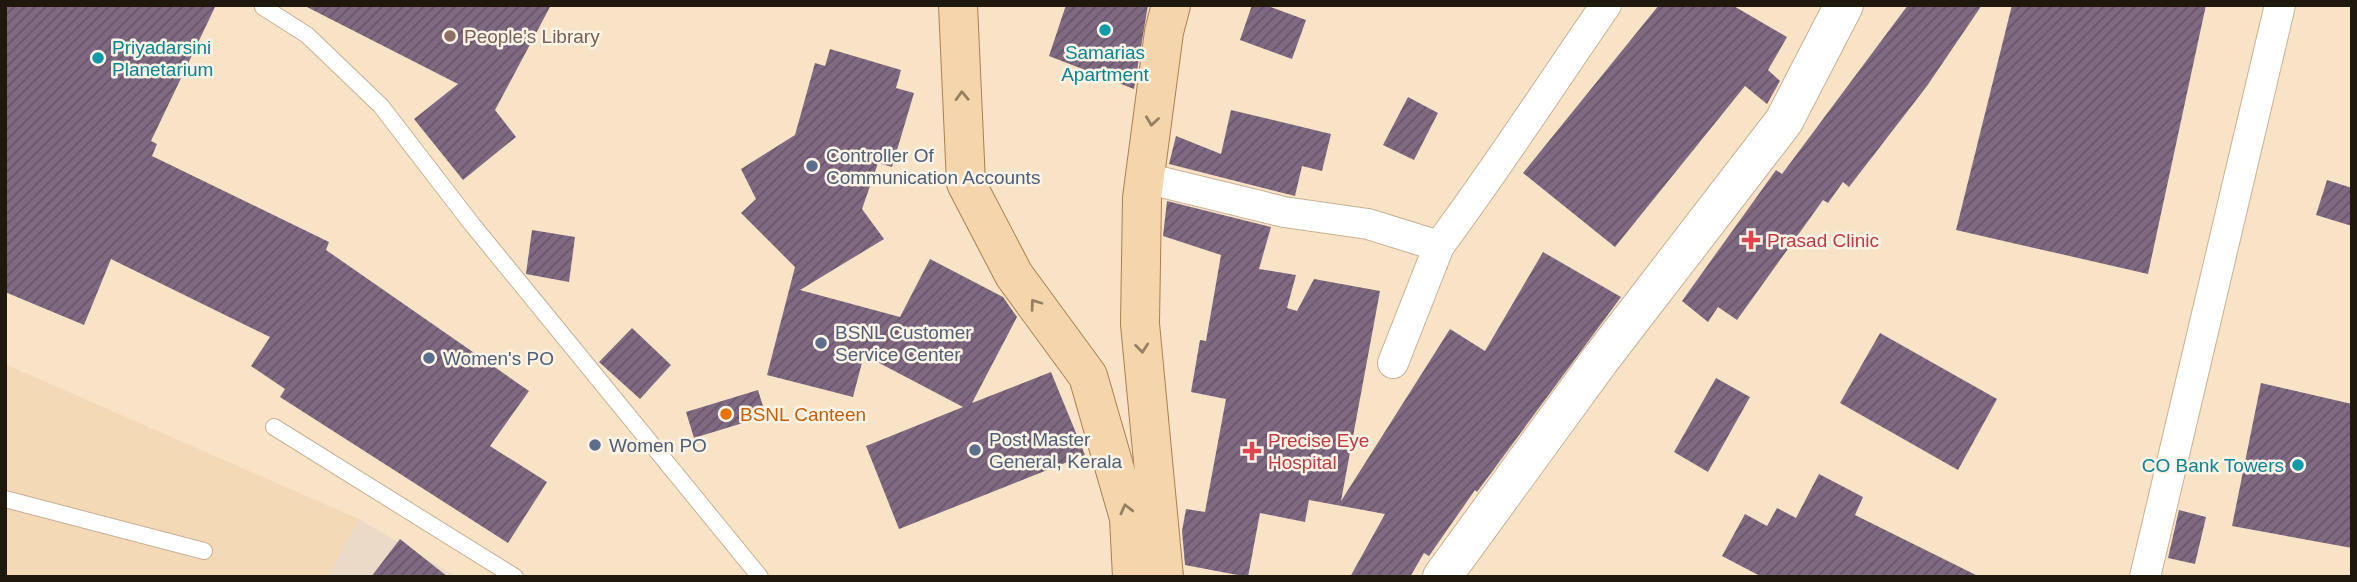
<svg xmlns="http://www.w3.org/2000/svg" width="2357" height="582" viewBox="0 0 2357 582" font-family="Helvetica,sans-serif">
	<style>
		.built { fill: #f4d9b6 }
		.education { fill: #ecdac9 }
		.building { fill: url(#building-hatch) }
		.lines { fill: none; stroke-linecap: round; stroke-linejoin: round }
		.service-casing { stroke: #c6b195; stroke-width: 18 }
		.minor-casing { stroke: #c6b195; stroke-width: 32 }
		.tertiary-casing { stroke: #c6b195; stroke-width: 40 }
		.primary-casing { stroke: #a68151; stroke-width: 40 }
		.service { stroke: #fff; stroke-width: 16 }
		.minor { stroke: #fff; stroke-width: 30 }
		.tertiary { stroke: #fff; stroke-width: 38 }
		.primary { stroke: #f5d6ac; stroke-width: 38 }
		.oneway { stroke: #958064 }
		.culture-dot { fill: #0f9aa8; stroke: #fcf3e7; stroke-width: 2.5 }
		.education-dot { fill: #8d6e63; stroke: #fcf3e7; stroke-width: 2.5 }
		.service-dot { fill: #5c6f8a; stroke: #fcf3e7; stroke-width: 2.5 }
		.health-dot { fill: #e0444e; stroke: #fcf3e7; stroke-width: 2.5 }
		.food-dot { fill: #e8710a; stroke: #fcf3e7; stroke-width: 2.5 }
		.labels { text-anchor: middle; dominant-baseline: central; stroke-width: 5; stroke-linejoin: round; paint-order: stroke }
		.education-label { font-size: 19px; fill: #785e54; stroke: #fcf3e7; text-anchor: start }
		.culture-label { font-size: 19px; fill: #0d838f; stroke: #fcf3e7; text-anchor: start }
		.service-label { font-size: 19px; fill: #4e5e75; stroke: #fcf3e7; text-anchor: start }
		.health-label { font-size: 19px; fill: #be3a42; stroke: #fcf3e7; text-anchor: start }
		.food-label { font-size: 19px; fill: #c56008; stroke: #fcf3e7; text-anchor: start }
	</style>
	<defs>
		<pattern id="building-hatch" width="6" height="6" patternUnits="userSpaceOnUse" patternTransform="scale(1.75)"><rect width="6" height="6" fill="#806a82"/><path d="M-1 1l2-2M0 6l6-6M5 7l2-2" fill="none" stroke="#685669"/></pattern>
	</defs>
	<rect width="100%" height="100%" fill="#f9e3c7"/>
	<polygon class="built" points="5,364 359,519 327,577 5,577"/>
	<polygon class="education" points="359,519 457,577 327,577"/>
	<g class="building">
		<polygon points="5,5 216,5 151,141 157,144 152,156 329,242 326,250 529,391 490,446 547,482 508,543 280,397 285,389 251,366 270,337 111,259 84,325 5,292"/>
		<polygon points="303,5 551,5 495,110 516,137 463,180 414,119 458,84"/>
		<polygon points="1066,5 1148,5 1134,89 1049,56"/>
		<polygon points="1252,5 1265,5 1306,20 1292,59 1240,40"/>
		<polygon points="1659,5 1732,5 1787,37 1768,70 1780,81 1767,104 1745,86 1615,247 1523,173"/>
		<polygon points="1908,5 1982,5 1927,86 1849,187 1843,182 1828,203 1823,200 1737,320 1718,307 1708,322 1682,301 1776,170 1782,174"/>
		<polygon points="2012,5 2206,5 2148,274 1956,230"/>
		<polygon points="830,49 901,70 896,88 914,93 892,167 878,163 862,209 884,239 800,290 900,317 930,259 1003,297 1017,317 972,403 1051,372 1085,455 899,529 866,446 963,407 864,355 853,397 767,375 795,267 741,213 756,199 741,169 795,135 815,63 825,66"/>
		<polygon points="1408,97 1438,113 1414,160 1383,145"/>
		<polygon points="1231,110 1331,134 1322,171 1302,166 1295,196 1169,164 1176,136 1221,154"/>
		<polygon points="2327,180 2352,188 2352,226 2316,215"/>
		<polygon points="1167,201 1271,227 1259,269 1296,275 1287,308 1297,311 1314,279 1380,291 1341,501 1450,329 1485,351 1543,252 1621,297 1477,492 1475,490 1429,556 1424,553 1410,577 1350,577 1385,514 1309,500 1305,522 1260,513 1248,577 1185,565 1182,531 1186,509 1205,512 1226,399 1191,392 1200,340 1206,341 1221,255 1163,236"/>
		<polygon points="532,230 575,237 569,282 526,274"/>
		<polygon points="632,328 671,365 640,399 599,362"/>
		<polygon points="1880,333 1997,399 1958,470 1840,403"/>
		<polygon points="1716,378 1750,397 1708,472 1674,452"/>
		<polygon points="2261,383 2352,404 2352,548 2232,526"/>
		<polygon points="758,390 766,416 694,438 686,412"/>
		<polygon points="1819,474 1863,497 1855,515 1980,577 1762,577 1722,556 1745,514 1767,526 1777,508 1796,518"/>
		<polygon points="2179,510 2206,517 2195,564 2168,558"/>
		<polygon points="400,539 448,577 371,577"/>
	</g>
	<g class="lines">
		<g class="service-casing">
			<g id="service">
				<polyline points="263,7 307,35 381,106 471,223 760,577"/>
				<polyline points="274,427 515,577"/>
				<polyline points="5,499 204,551"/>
			</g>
		</g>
		<g class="minor-casing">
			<g id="minor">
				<path d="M1145,178l139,34 84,12 71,22c58,-78 111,-160 167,-241"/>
				<polyline points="1393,363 1439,246"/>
				<polyline points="2145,577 2280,5"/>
			</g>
		</g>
		<g class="tertiary-casing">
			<polyline id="tertiary" points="1442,577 1600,360 1784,121 1844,5"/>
		</g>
		<g class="primary-casing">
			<g id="primary">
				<polyline points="958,5 966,183 1014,275 1088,376 1129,518 1132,577"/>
				<polyline points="1164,577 1140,324 1142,198 1164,32 1171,5"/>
			</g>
		</g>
		<use href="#service" class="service"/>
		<use href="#minor" class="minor"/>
		<use href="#tertiary" class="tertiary"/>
		<use href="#primary" class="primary"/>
	</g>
	<defs><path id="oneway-chevron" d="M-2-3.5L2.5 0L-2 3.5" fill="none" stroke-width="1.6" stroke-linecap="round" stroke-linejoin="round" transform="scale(1.75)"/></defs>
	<g class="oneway">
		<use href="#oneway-chevron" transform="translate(962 96) rotate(-92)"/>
		<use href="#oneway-chevron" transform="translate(1152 121) rotate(98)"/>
		<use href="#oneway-chevron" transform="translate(1035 304) rotate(-126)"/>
		<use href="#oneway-chevron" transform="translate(1142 348) rotate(84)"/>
		<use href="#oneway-chevron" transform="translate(1126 509) rotate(-104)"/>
	</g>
	<g class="culture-dot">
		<circle cx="1105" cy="30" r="7"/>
		<circle cx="98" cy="58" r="7"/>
		<circle cx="2298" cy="465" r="7"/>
	</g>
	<circle class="education-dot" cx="450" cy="36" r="7"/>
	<g class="service-dot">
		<circle cx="812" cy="166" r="7"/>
		<circle cx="821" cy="343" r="7"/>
		<circle cx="429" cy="358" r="7"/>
		<circle cx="595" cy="445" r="7"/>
		<circle cx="975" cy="450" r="7"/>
	</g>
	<g class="health-dot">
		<path d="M1747.5 229.5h7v7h7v7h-7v7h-7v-7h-7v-7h7z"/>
		<path d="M1248.5 440.5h7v7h7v7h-7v7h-7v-7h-7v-7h7z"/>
	</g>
	<circle class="food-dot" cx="726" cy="414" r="7"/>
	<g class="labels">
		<g class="education-label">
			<text x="464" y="36">People's Library</text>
		</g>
		<g class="culture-label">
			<text x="112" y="47">Priyadarsini<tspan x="112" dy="22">Planetarium</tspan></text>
			<text x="1105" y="52" text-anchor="middle">Samarias<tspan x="1105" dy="22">Apartment</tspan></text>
			<text x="2284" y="465" text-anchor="end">CO Bank Towers</text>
		</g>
		<g class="service-label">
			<text x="826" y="155">Controller Of<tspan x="826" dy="22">Communication Accounts</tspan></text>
			<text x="835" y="332">BSNL Customer<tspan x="835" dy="22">Service Center</tspan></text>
			<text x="443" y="358">Women's PO</text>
			<text x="989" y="439">Post Master<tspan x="989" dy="22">General, Kerala</tspan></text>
			<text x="609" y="445">Women PO</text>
		</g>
		<g class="health-label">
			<text x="1767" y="240">Prasad Clinic</text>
			<text x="1268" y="440">Precise Eye<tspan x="1268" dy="22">Hospital</tspan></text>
		</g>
		<g class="food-label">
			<text x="740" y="414">BSNL Canteen</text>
		</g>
	</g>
	<rect width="2357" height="582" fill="none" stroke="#1f180d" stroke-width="14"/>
</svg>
